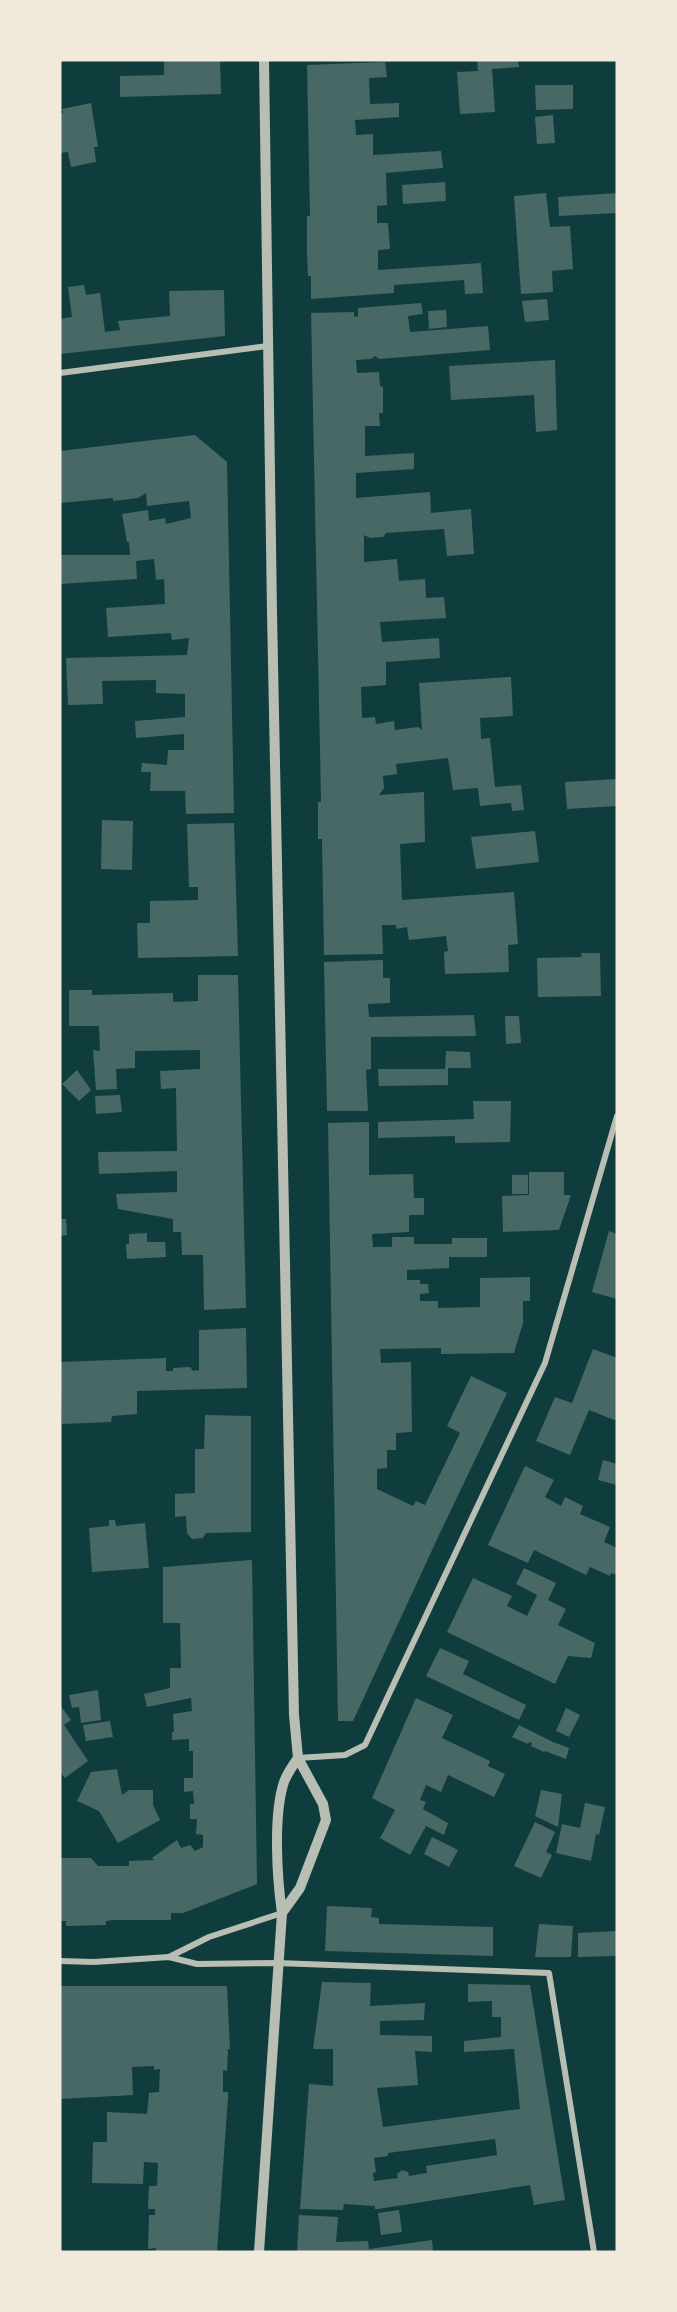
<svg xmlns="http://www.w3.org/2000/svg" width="677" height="2312" viewBox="0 0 677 2312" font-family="Barlow,sans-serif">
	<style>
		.building { fill: #486865; fill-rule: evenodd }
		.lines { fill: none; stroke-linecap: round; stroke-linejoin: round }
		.minor { stroke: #b8beb3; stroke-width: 6 }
		.tertiary { stroke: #b8beb3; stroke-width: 10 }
	</style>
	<rect width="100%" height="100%" fill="#0f3d3e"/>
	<g class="building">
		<polygon points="164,60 220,60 221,94 120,97 120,76 164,75"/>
		<polygon points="477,60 518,60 519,67 492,69 495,112 460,114 457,72 478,71"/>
		<polygon points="385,62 387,77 369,78 370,104 399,103 399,117 355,120 356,135 373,134 373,155 441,151 443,168 386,173 387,205 377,206 377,223 388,223 390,249 378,250 378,270 481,263 483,293 465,294 464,280 394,285 394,293 311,299 311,276 308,276 307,256 307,216 310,216 307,65"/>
		<polygon points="535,85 573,85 573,109 536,110"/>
		<polygon points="91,103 98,147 94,147 96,162 71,167 68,152 60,153 60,114 63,113 62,109"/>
		<polygon points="553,115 555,143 537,144 535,117"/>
		<polygon points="445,182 446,201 403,204 402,185"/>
		<polygon points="546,193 550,227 570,226 573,269 552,271 553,292 521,294 514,196"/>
		<polygon points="617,193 617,213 559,216 558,197"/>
		<polygon points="84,285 86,295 100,293 105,332 120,330 118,321 170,316 169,291 224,290 225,336 60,354 60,319 72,317 68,287"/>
		<polygon points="547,299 549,320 525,322 522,301"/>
		<polygon points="421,303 423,314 408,316 410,332 488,326 490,350 379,359 375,356 371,359 356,360 357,373 379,372 380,386 383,387 383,413 379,413 380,426 365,426 365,456 414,453 414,469 356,473 356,498 430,492 431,513 471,509 474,554 447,556 444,529 386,533 383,537 370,538 364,535 364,562 397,559 399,581 425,579 426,598 444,597 446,618 380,622 382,642 439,638 440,658 386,662 386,685 361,687 362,718 375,717 376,724 394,721 395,730 418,727 422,730 419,683 511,677 513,716 480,718 481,739 490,738 495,787 521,785 524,810 512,811 511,803 480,806 478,788 453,790 448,758 396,764 397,774 383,776 384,788 379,795 424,792 425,842 400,844 402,900 514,892 518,944 508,945 509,972 445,974 444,952 448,951 446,936 409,940 407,927 396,929 396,925 382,925 383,954 324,955 322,839 318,839 318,802 321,802 321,799 311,313 354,312 354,317 358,316 358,308"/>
		<polygon points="446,310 447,327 429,329 428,311"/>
		<polygon points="555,360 557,430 536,432 534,395 451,400 449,366"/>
		<polygon points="195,435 227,462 234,813 186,814 185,791 150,791 151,772 141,772 142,763 167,765 168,750 184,750 184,734 136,738 135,721 185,717 185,694 156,693 156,680 102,681 103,704 68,705 66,658 187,655 189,638 172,640 171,633 108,637 106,608 165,604 164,579 156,580 154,559 136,561 137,579 60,584 60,555 130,555 129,542 127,542 122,514 148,510 149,521 165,518 166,524 191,518 189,501 147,506 146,493 138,498 113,501 113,498 60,503 60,451"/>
		<polygon points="617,779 617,806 567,809 565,782"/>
		<polygon points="102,820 133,821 132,870 101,869"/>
		<polygon points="234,823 238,956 138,958 137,923 150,923 150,901 198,900 198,887 189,887 187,824"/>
		<polygon points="535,831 539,862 476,869 471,837"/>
		<polygon points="581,953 600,953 601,996 538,997 537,958 582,957"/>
		<polygon points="383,960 383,978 390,978 390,1003 368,1004 369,1017 474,1015 476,1036 371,1037 371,1069 366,1070 368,1111 327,1111 324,962"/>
		<polygon points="198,975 238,975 246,1308 204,1310 203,1255 182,1255 181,1232 173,1232 173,1219 118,1209 116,1194 177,1192 177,1171 99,1174 98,1152 177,1151 176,1088 161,1089 160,1071 200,1069 200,1050 135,1051 135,1068 116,1069 117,1089 96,1090 93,1050 100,1051 99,1026 69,1026 69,990 92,990 92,995 173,993 173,1002 198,1001"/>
		<polygon points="505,1016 519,1016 521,1043 506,1044"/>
		<polygon points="446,1051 470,1052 471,1068 448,1068 448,1085 379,1086 378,1069 445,1069"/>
		<polygon points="77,1070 91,1090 79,1101 62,1084"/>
		<polygon points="120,1095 122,1112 96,1114 95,1096"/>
		<polygon points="473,1101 511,1101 510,1142 455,1143 455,1136 378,1138 378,1122 474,1119"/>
		<polygon points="369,1122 369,1175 413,1174 414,1198 424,1198 424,1215 409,1215 409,1232 372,1234 373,1247 392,1247 392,1237 414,1237 414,1244 452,1244 452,1238 487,1238 487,1257 449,1257 449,1268 407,1270 407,1280 420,1280 420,1284 428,1284 429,1293 420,1294 420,1301 438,1301 438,1308 480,1307 480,1278 530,1277 530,1301 523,1301 523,1323 514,1353 441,1354 441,1348 380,1349 381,1363 411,1362 412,1432 396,1433 396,1450 387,1450 387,1468 377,1469 377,1489 413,1506 416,1501 425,1505 460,1433 447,1426 471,1376 507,1393 439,1535 353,1721 338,1721 328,1123"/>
		<polygon points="529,1172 564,1172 564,1195 571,1195 559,1230 503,1232 502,1196 529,1195"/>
		<rect x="512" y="1175" width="16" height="19"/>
		<polygon points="60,1219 66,1219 67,1235 60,1236"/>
		<polygon points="609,1231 617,1234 617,1299 592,1292"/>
		<polygon points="147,1233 147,1242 165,1242 166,1257 127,1259 126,1244 129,1244 129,1234"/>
		<polygon points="246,1328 247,1388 137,1391 137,1414 112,1416 111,1422 62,1424 60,1362 166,1358 166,1371 173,1371 173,1368 190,1367 193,1371 199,1370 199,1330"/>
		<polygon points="593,1349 617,1358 617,1421 589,1410 570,1455 536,1441 555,1397 572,1403"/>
		<polygon points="205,1415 251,1416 251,1532 206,1533 203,1538 192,1539 187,1533 186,1516 175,1517 175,1494 195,1493 195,1449 204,1449"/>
		<polygon points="603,1460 617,1464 617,1485 598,1480"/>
		<polygon points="525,1466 554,1480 545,1497 561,1506 565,1497 583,1506 580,1514 610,1527 604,1542 617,1548 617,1560 614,1560 617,1561 617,1575 611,1573 610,1576 590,1567 586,1575 534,1550 528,1563 488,1545"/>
		<polygon points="109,1520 115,1520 116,1526 145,1523 149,1568 92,1572 89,1528 109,1526"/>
		<polygon points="252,1560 257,1884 183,1913 171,1913 171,1920 113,1920 106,1921 106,1925 66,1926 66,1921 60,1921 60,1858 91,1858 98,1866 129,1866 129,1861 154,1860 152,1858 177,1840 181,1848 190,1845 195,1851 203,1847 203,1835 196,1834 197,1819 190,1819 190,1804 194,1804 193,1791 184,1792 184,1778 193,1778 193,1751 189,1751 189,1739 172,1740 172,1732 174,1732 173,1714 192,1711 191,1698 147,1707 144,1694 170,1688 170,1668 181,1668 180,1623 163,1623 163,1567"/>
		<polygon points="524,1568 556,1583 548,1600 566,1609 558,1625 595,1643 591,1658 568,1656 555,1684 447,1632 473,1578 512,1596 507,1606 527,1616 537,1595 516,1584"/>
		<polygon points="440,1648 469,1661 463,1674 526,1705 519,1720 426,1676"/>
		<polygon points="98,1690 101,1720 81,1723 79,1707 72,1708 69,1695"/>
		<polygon points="416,1698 453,1715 442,1738 490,1761 488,1766 505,1774 494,1797 448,1775 441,1792 426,1785 420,1800 426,1802 423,1809 448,1823 444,1835 426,1826 410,1855 380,1838 395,1810 372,1798"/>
		<polygon points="60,1705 71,1720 64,1725 88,1761 65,1778 60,1772"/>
		<polygon points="566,1708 580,1715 569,1737 556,1731"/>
		<polygon points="110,1721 113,1737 86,1741 83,1725"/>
		<polygon points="519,1725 553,1742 569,1748 566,1759 545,1751 544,1752 531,1746 532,1743 529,1742 528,1744 512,1737"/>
		<polygon points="117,1769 122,1795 129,1790 153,1790 153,1805 160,1820 118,1843 99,1811 77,1801 91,1772"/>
		<polygon points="541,1790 562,1794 558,1827 535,1816"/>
		<polygon points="585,1803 605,1807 599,1835 596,1834 591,1861 556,1853 562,1824 580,1828"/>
		<polygon points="535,1822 555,1832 546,1852 552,1855 541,1878 514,1866"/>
		<polygon points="432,1837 458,1850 449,1867 424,1854"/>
		<polygon points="327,1906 372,1908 371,1917 379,1918 379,1924 493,1927 493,1956 325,1951"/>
		<polygon points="539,1924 573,1926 571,1957 535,1957"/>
		<polygon points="617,1931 617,1956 578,1957 578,1933"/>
		<path d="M322,1982l49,1 -1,23 55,-3 -1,17 -44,1v14l52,1v16l-17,-1 3,34 -41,3 6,39 137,-18 -6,-60 -50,3v-11l37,-4v-20h-9v-16l-24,1v-18l62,1 35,215 -31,5 -4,-20 -152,24h-3v-3l-31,-2 -1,6 -43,-1 9,-125 24,2v-37h-20zM495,2139l2,16 -71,11 1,7 -18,3 -1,-4 -6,-2 -5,4 1,4 -24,3 -1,-8 3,-1 -2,-14 14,-2v-3z"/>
		<polygon points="60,1986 227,1986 230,2049 228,2049 227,2071 223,2070 223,2092 228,2092 228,2097 217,2252 156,2252 156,2248 148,2249 149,2215 155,2215 155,2209 148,2209 149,2186 157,2186 158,2163 144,2162 143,2184 92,2183 93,2142 107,2142 107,2112 147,2114 149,2093 159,2092 160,2069 154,2070 154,2066 132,2067 133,2095 60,2099"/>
		<polygon points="399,2210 402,2232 381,2235 378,2213"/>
		<polygon points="299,2215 338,2217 336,2242 368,2241 369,2249 432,2240 433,2252 297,2252"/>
	</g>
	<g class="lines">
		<g class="minor">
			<polyline points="60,373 268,346"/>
			<polyline points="298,1758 345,1755 365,1745 545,1363 617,1116"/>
			<polyline points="169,1957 209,1937 282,1913"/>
			<polyline points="60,1961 94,1962 169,1957 197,1964 277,1963 549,1973 594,2252"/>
		</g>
		<g class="tertiary">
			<polyline points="264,60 272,613 294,1715 298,1758 323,1804 326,1820 300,1888 282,1913"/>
			<path d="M259,2252l23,-339c-5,-35 -9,-98 2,-131 3,-8 9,-17 14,-24"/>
		</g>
	</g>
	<rect width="677" height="2312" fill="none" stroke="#f1e9da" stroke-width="123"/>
</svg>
